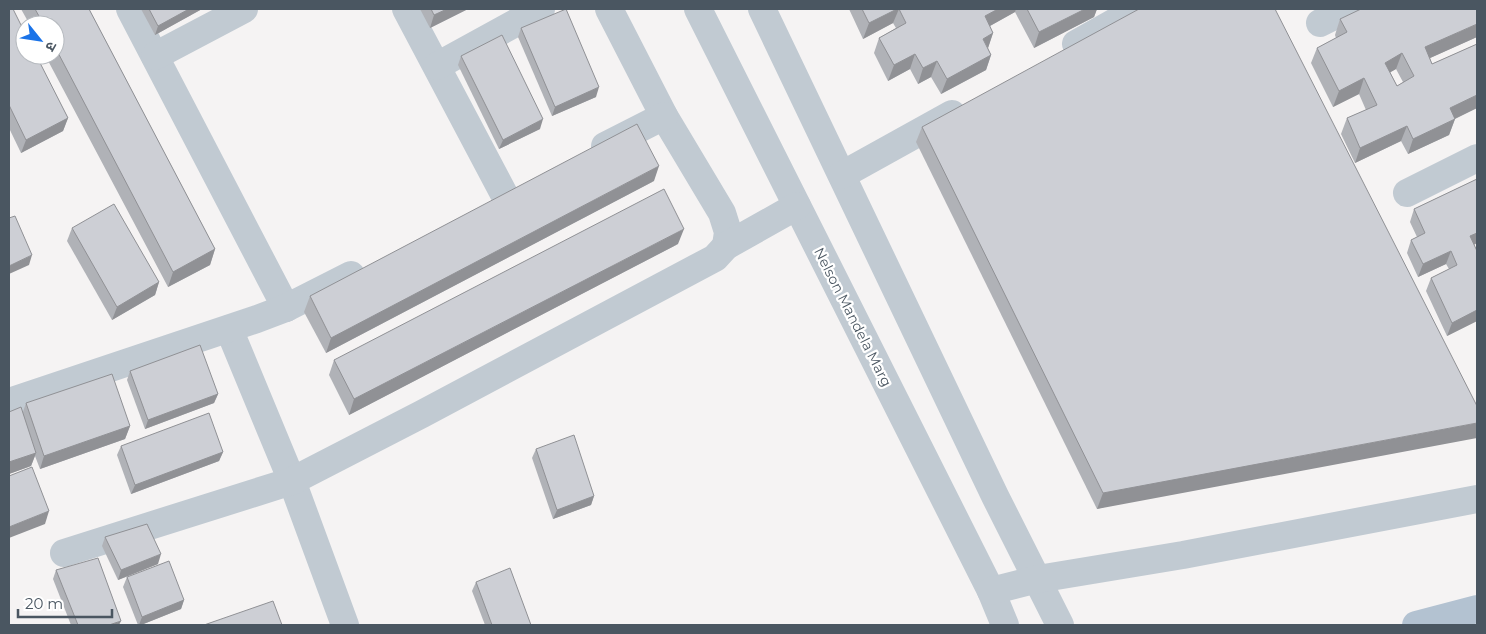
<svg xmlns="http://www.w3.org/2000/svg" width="1486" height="634" viewBox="0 0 1486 634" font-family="Montserrat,'Noto Sans Devanagari',sans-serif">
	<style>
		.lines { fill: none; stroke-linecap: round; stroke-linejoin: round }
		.street { stroke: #c1cad2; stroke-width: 28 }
		.primary { stroke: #b3c2d1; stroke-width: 28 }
		.wall { fill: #b0b2b7; fill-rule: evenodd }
		.shaded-wall { fill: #909195 }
		.building { fill: #cdcfd5; stroke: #909195; fill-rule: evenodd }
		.labels { text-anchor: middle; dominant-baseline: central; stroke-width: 4.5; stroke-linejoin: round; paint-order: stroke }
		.street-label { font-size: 14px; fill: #4a5661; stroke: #fff }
	</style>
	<rect width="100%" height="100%" fill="#f5f3f3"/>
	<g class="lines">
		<g class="street">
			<polyline points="130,9 286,308"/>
			<polyline points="406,9 505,196"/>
			<polyline points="609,9 664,116 722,213 728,232 726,246"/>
			<polyline points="698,9 991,591 1005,625"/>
			<polyline points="762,9 995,496 1060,625"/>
			<polyline points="1320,23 1348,9"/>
			<polyline points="1076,44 1138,9"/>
			<polyline points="155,56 244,9"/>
			<polyline points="437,66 541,9"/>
			<polyline points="605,146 664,116"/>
			<polyline points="842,175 952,114"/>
			<polyline points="1407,193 1477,158"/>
			<polyline points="229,329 292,481 345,625"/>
			<polyline points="9,402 257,319 286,308 351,275"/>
			<polyline points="64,553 292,481 422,414 715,258 726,246 797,206"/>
			<polyline points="991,591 1038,579 1183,555 1477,499"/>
		</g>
		<polyline class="primary" points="1416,625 1477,609"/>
	</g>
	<g class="wall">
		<polygon points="9,9 68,118 63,131 21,153 9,128"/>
		<polygon points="21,9 89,9 215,249 210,265 168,287 45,55 55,55 55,25 30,25"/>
		<polygon points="141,9 202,9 155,35"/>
		<polygon points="420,9 468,9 430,28"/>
		<polygon points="849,9 1097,9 1094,17 1034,48 1015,12 990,26 993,33 988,48 991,55 986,70 941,94 931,77 918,84 910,69 888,81 874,53 879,38 896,28 893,23 863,39"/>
		<path d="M1340,19l137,18 -47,21 2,6 45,-20v64l-22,11 -6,16 -41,19 -7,-13 -46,22 -14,-29 6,-16 19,-8 -7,-16 -26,13 -22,-44 6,-15 19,-10 -1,-3zM1396,69l7,13 -6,4 -7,-14z"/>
		<polygon points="521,28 596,97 552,116 518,37"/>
		<polygon points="461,56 540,129 499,149 458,65"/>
		<polygon points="922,127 1477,406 1097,509 916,142"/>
		<polygon points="1477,179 1477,243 1474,245 1477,251 1477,321 1447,336 1426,291 1431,278 1449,269 1446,264 1418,277 1407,253 1411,240 1417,237 1410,222 1414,209"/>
		<polygon points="654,181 326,353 304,312 310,296"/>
		<polygon points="72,228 159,282 155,295 112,320 67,241"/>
		<polygon points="678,244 349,415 329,375 334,360"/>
		<polygon points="130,371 218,394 214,403 145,429 127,380"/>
		<polygon points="26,403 130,426 125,439 40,469 35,456 31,466 9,474 9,412 23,412"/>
		<polygon points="121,446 223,452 219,461 131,494 117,455"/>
		<polygon points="536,449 594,496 591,505 553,519 532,458"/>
		<polygon points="105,537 158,564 118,580 102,546"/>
		<polygon points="56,570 119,625 71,625 53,579"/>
		<polygon points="127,577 184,600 181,609 141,625 138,625 123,587"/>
		<polygon points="476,582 531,625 485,625 472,591"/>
	</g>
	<g class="shaded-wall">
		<polygon points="189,9 202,9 155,35 158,26"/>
		<polygon points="447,9 468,9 430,28 434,15"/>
		<polygon points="897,9 899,9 893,23 863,39 869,23"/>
		<polygon points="998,9 1016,9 1015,12 979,32 985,16"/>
		<polygon points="1085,9 1097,9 1094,17 1034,48 1039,32"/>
		<polygon points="1477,24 1477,37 1419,63 1425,47"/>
		<polygon points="993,33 988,48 983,39"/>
		<polygon points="1402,53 1396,69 1379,79 1385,63"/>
		<polygon points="915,54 910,69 888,81 894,65"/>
		<polygon points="991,55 986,70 941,94 947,79"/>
		<polygon points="937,61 931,77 918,84 923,68"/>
		<polygon points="1364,78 1359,94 1333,107 1339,91"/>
		<polygon points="599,87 596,97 552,116 555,107"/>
		<polygon points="1477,95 1477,108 1444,124 1450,108"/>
		<polygon points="68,118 63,131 21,153 26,140"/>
		<polygon points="543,119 540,129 499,149 503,140"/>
		<polygon points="1455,119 1449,135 1408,154 1413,139"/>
		<polygon points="1407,126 1401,141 1355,163 1360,148"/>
		<polygon points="659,166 654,181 326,353 331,338"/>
		<polygon points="684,229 678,244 349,415 354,399"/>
		<polygon points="1477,233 1477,243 1465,249 1470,236"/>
		<polygon points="215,249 210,265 168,287 173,272"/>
		<polygon points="1451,251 1446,264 1418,277 1423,264"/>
		<polygon points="32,255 29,265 9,274 9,266"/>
		<polygon points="159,282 155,295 112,320 117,307"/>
		<polygon points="1477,310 1477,321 1447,336 1452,323"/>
		<polygon points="218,394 214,403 145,429 148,420"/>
		<polygon points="1477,423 1477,438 1097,509 1103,493"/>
		<polygon points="130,426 125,439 40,469 44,456"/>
		<polygon points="223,452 219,461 131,494 135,485"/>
		<polygon points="36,453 31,466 9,474 9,462"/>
		<polygon points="594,496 591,505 553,519 557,510"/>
		<polygon points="49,511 45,524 9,538 9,527"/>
		<polygon points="161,554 158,564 118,580 121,570"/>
		<polygon points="184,600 181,609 141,625 139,625 142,617"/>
		<polygon points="121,621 119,625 109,625"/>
	</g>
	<g class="building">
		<polygon points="9,9 13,9 25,33 25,55 36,55 68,118 26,140 9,105"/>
		<polygon points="35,9 89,9 215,249 173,272 55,47 55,25 44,25"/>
		<polygon points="149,9 189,9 158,26"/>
		<polygon points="431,9 447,9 434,15"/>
		<polygon points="566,9 599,87 555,107 521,28"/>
		<polygon points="862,9 897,9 869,23"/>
		<polygon points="899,9 998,9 985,16 993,33 983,39 991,55 947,79 937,61 923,68 915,54 894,65 879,38 906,23"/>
		<polygon points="1027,9 1085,9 1039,32"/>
		<polygon points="1139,9 1275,9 1477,406 1477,423 1103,493 922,127"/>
		<path d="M1361,9h116v15l-52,23 7,17 45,-20v51l-27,13 5,11 -42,20 -6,-13 -47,22 -13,-30 30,-13 -13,-27 -25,13 -22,-43 30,-16 -7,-13zM1402,53l12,23 -17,10 -12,-23z"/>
		<polygon points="502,35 543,119 503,140 461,56"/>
		<polygon points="637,124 659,166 331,338 310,296"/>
		<polygon points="1477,179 1477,233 1470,236 1477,251 1477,310 1452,323 1431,278 1457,265 1451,251 1423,264 1411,240 1425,233 1414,209"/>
		<polygon points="664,189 684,229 354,399 334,360"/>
		<polygon points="114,204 159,282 117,307 72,228"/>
		<polygon points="15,216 32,255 9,266 9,218"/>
		<polygon points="200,345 218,394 148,420 130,371"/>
		<polygon points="112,374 130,426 44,456 26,403"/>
		<polygon points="21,407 36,453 9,462 9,412"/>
		<polygon points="209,413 223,452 135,485 121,446"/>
		<polygon points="574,435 594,496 557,510 536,449"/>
		<polygon points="32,467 49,511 9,527 9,476"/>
		<polygon points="147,524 161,554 121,570 105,537"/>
		<polygon points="98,558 121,621 109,625 78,625 56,570"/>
		<polygon points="169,561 184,600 142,617 127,577"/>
		<polygon points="510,568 531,625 492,625 476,582"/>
		<polygon points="273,601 282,625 204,625"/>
	</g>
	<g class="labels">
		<g class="street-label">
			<text transform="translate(853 317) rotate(63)">Nelson Mandela Marg</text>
		</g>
	</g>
	<rect width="1486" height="634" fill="none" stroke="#4a5661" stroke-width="20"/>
	<g transform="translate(40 40) rotate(120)"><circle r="24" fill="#ffffff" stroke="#b7bbc0"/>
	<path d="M0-4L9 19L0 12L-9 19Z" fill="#1a73e8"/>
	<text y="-8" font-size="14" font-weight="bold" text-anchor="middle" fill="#4a5661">उ</text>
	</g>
	<path d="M18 609v8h94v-8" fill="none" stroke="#4a5661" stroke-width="2.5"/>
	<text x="25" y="609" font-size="15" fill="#4a5661" stroke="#ffffff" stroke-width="4" paint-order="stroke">20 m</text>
</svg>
